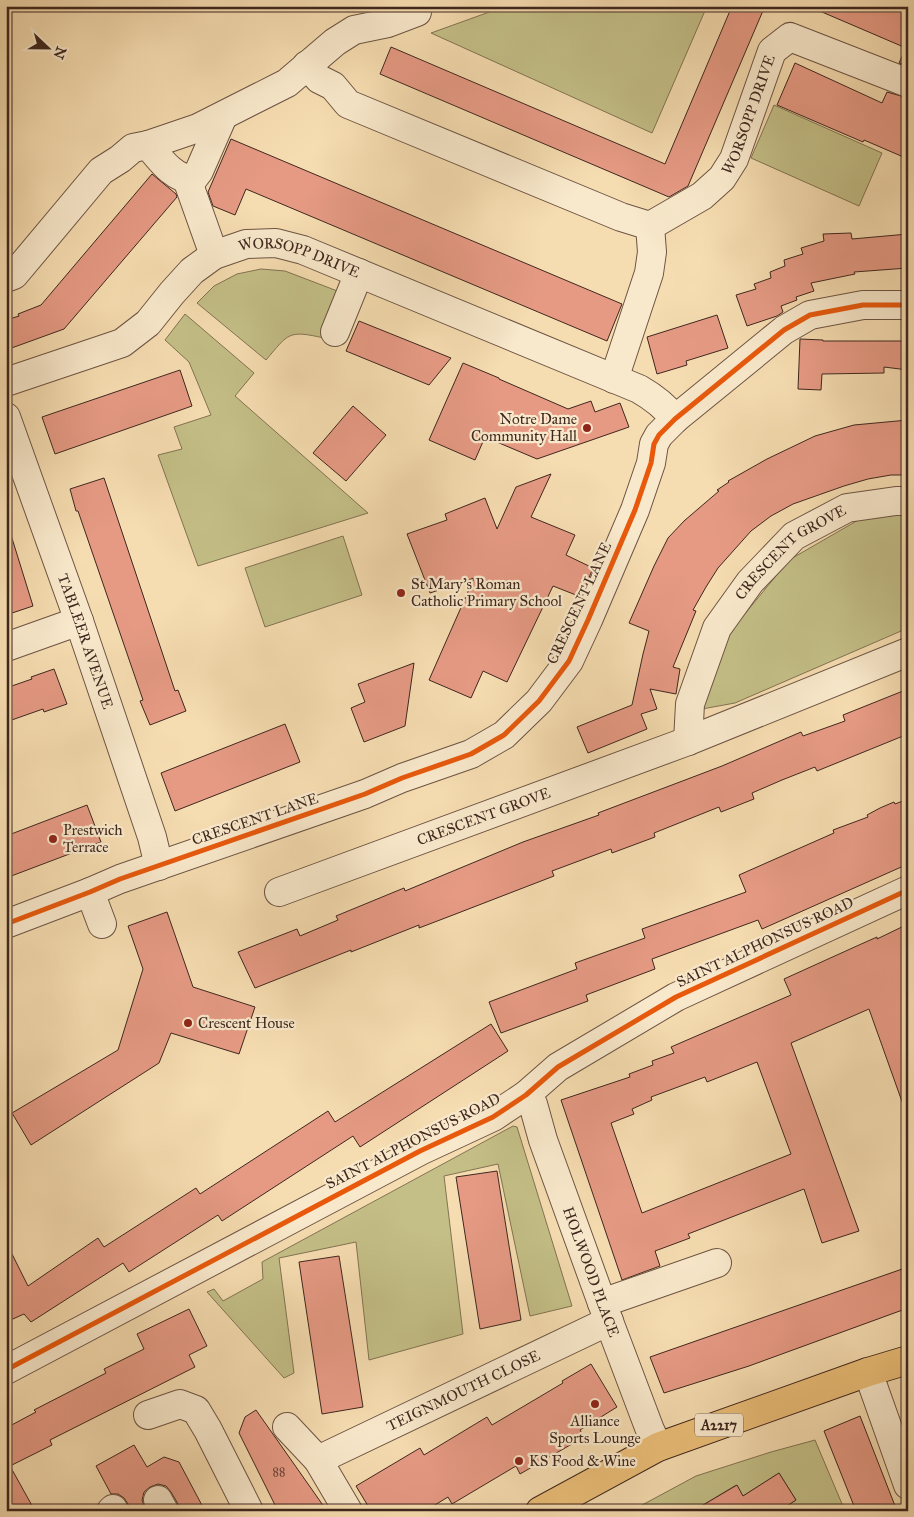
<svg xmlns="http://www.w3.org/2000/svg" width="914" height="1517" viewBox="0 0 914 1517" font-family="'IM FELL Great Primer',serif">
	<style>
		.green { fill: #c4bf87; stroke: #827352 }
		.building { fill: #e69a84; stroke: #3f271e; fill-rule: evenodd }
		.lines { fill: none; stroke-linecap: round; stroke-linejoin: round }
		.minor-casing { stroke: #6d5443; stroke-width: 30 }
		.major-casing { stroke: #3f271e; stroke-width: 30 }
		.minor { stroke: #f9e9cc; stroke-width: 28 }
		.major { stroke: #ebbe78; stroke-width: 28 }
		.cycleway-casing { stroke: #f9e9cc; stroke-width: 8 }
		.cycleway { stroke: #e8590c; stroke-width: 5 }
		.poi-dot { fill: #8f2418; stroke: #f9e9cc; stroke-width: 2 }
		.labels { text-anchor: middle; dominant-baseline: central; stroke-width: 4.5; stroke-linejoin: round; paint-order: stroke }
		.number-label { font-size: 12px; fill: #694438 }
		.shield { fill: #f9e9cc; stroke: #776152; stroke-width: 1 }
		.shield-label { font-size: 14px; font-weight: bold; fill: #3f271e }
		.street-label { font-size: 15px; fill: #3f271e; stroke: #f9e9cc }
		.poi-label { font-size: 15px; fill: #3f271e; stroke: #f9e9cc; text-anchor: start }
	</style>
	<rect width="100%" height="100%" fill="#f6ddb1"/>
	<filter id="stains"><feTurbulence type="fractalNoise" baseFrequency=".004" numOctaves="4"/><feColorMatrix values="0 0 0 0 .2 0 0 0 0 .09 0 0 0 0 .02 0 0 0 .5 -.17"/></filter>
	<radialGradient id="worn" r=".72"><stop offset=".6" stop-color="#630" stop-opacity="0"/><stop offset="1" stop-color="#630" stop-opacity=".3"/></radialGradient>
	<g class="green">
		<polygon points="506,6 707,6 652,133 431,33"/>
		<polygon points="774,105 882,153 859,206 751,158"/>
		<path d="M261,269l24,2 55,21 -16,46c-36,-8 -35,-5 -58,22l-69,-57 17,-17 23,-12z"/>
		<polygon points="185,314 254,373 235,396 368,513 198,566 158,455 182,449 174,427 211,415 189,362 165,340"/>
		<polygon points="908,514 908,628 735,703 702,709 730,632 789,560 860,519"/>
		<polygon points="343,536 362,595 265,627 245,568"/>
		<polygon points="513,1126 517,1127 572,1306 530,1316 498,1164 444,1176 463,1334 369,1360 356,1242 279,1258 294,1373 284,1378 207,1292 214,1289 223,1301 263,1279 262,1262"/>
		<polygon points="815,1440 845,1511 779,1511 796,1500 779,1473 743,1496 736,1485 693,1511 631,1511 696,1476 771,1452"/>
	</g>
	<g class="building">
		<polygon points="732,6 765,6 688,186 669,197 380,74 391,47 665,164"/>
		<polygon points="808,6 896,6 908,11 908,66 899,63 906,48"/>
		<polygon points="795,63 882,103 887,92 908,98 908,159 864,140 863,142 777,105"/>
		<polygon points="231,139 622,304 607,341 246,189 235,215 213,206 208,192"/>
		<polygon points="152,174 176,194 177,197 64,329 6,350 6,320 19,316 18,314 41,305"/>
		<polygon points="851,233 852,239 908,234 908,268 854,272 855,274 811,283 814,291 796,297 797,300 781,306 783,312 777,316 747,326 736,295 756,289 754,284 771,278 770,272 785,266 784,260 803,254 801,248 824,241 823,234"/>
		<polygon points="717,315 728,348 686,361 687,365 657,374 647,337"/>
		<polygon points="359,321 451,358 429,385 346,351"/>
		<polygon points="800,339 823,340 823,341 908,341 908,370 884,367 884,373 822,374 821,390 798,389"/>
		<polygon points="463,363 499,378 499,379 568,409 591,401 595,412 620,403 629,427 537,459 485,437 475,460 429,440"/>
		<polygon points="180,370 192,406 55,454 42,417"/>
		<polygon points="353,406 386,435 346,481 313,453"/>
		<polygon points="908,420 908,475 891,475 868,479 844,486 793,504 771,516 751,531 718,568 706,587 693,610 696,611 673,667 680,669 676,694 650,689 657,709 641,714 647,729 588,753 577,727 632,705 643,654 649,631 629,623 654,566 668,538 684,521 719,491 717,490 729,482 728,481 767,459 815,436 854,425"/>
		<polygon points="551,474 531,517 575,535 566,555 593,568 581,597 553,586 507,682 483,671 471,698 429,680 474,578 430,593 407,534 447,520 445,514 485,498 497,529 516,487"/>
		<polygon points="104,478 175,691 178,690 186,711 150,725 140,701 143,700 78,511 76,511 70,489"/>
		<polygon points="11,535 33,606 6,615 6,536"/>
		<polygon points="414,663 405,726 364,742 351,708 365,702 358,684"/>
		<polygon points="54,669 67,704 44,712 43,709 6,722 6,688 32,679 31,677"/>
		<polygon points="908,689 908,734 817,771 815,767 782,780 752,793 754,799 721,812 719,807 654,833 655,837 612,853 611,849 552,871 554,876 453,915 419,928 419,925 351,952 351,950 255,988 238,952 297,929 300,936 338,920 336,916 404,888 405,891 523,842 599,815 598,813 722,766 801,732 803,736 845,721 843,715"/>
		<polygon points="285,724 300,762 175,811 161,773"/>
		<polygon points="908,799 908,864 762,929 758,920 652,959 655,969 586,995 588,1001 501,1033 489,1002 577,969 575,963 645,938 642,929 746,892 739,875 834,833 833,830 868,817 867,815 880,808 894,802 895,804"/>
		<polygon points="87,805 101,842 6,878 6,836"/>
		<polygon points="167,912 193,987 255,1007 239,1054 171,1033 159,1063 31,1145 12,1113 118,1050 143,969 128,926"/>
		<path d="M908,924v185l-3,1 -36,-101 -78,34 68,188 -37,12 -18,-54 -116,45 2,4 -35,13 5,15 -38,14 -61,-180 69,-23 -1,-3 24,-9 -1,-4 22,-8 -3,-6 120,-52 -7,-16 75,-34 18,-8v2zM757,1062l34,92 -149,59 -31,-90 23,-9 -2,-5 20,-9 -1,-3 54,-20 2,5z"/>
		<polygon points="491,1024 508,1051 360,1147 353,1136 222,1221 218,1215 129,1272 123,1263 31,1322 24,1314 6,1322 6,1242 28,1286 98,1238 104,1247 196,1188 200,1194 328,1111 335,1122"/>
		<polygon points="497,1171 521,1320 480,1329 456,1177"/>
		<polygon points="339,1256 363,1407 322,1414 299,1262"/>
		<polygon points="908,1267 908,1308 749,1366 664,1393 650,1357"/>
		<polygon points="189,1309 207,1346 189,1355 195,1367 50,1440 52,1445 10,1466 35,1511 6,1511 6,1428 36,1412 34,1410 106,1373 104,1369 144,1349 137,1334"/>
		<polygon points="591,1364 617,1407 580,1430 584,1437 520,1474 516,1466 452,1504 448,1497 425,1511 371,1511 356,1486 420,1448 424,1455 487,1417 492,1425 563,1383 562,1381"/>
		<polygon points="256,1410 275,1437 327,1511 278,1511 239,1433 245,1417"/>
		<polygon points="860,1416 897,1511 856,1511 824,1431"/>
		<polygon points="134,1445 147,1467 164,1457 179,1462 205,1511 180,1511 178,1504 171,1492 166,1486 158,1484 150,1487 144,1492 142,1500 146,1511 128,1511 128,1504 124,1498 118,1494 111,1494 96,1466"/>
		<polygon points="779,1473 796,1500 779,1511 693,1511 737,1485 743,1496"/>
	</g>
	<g class="lines">
		<g class="minor-casing">
			<g id="minor">
				<polyline points="307,65 319,79 333,86 348,104 621,217 650,226 652,252 649,273 614,379"/>
				<polyline points="148,145 198,128 287,83 335,42 354,30 388,23 417,12"/>
				<polyline points="187,179 214,255"/>
				<path id="s1" d="M650,226l52,-30 20,-18 12,-19 38,-108 18,-14 118,46"/>
				<path d="M6,278l8,-3 87,-104 19,-12 13,-11 15,-3c11,13 26,35 45,34l6,-8 24,-55"/>
				<polyline points="335,332 359,273"/>
				<path id="s2" d="M6,382l116,-39 26,-20 24,-30 20,-22 22,-16 32,-11 30,-1 27,7 336,139c14,8 26,17 36,30"/>
				<path id="s3" d="M6,417l73,204 73,216 7,29"/>
				<polyline points="6,647 79,621"/>
				<path id="s4" d="M688,741l2,-37 27,-76 33,-46 44,-46 53,-28 49,-7h12"/>
				<polyline points="90,892 102,924"/>
				<path id="s5" d="M279,892l409,-151 220,-89"/>
				<polyline points="6,924 90,892 120,879 365,794 402,778 471,754 504,735 539,701 569,661 588,620 635,510 651,463 654,444 659,435 675,419 784,330 810,315 863,305 908,305"/>
				<path id="s6" d="M526,1095l7,9 10,36 59,163 48,127 8,17"/>
				<polyline points="602,1303 717,1263"/>
				<polyline points="6,1370 420,1151 493,1117 526,1095 558,1067 676,997 908,890"/>
				<polyline points="868,1372 908,1485"/>
				<polyline points="148,1415 180,1404 196,1410 208,1430 249,1511"/>
				<polyline points="287,1427 318,1460 348,1511"/>
				<path id="s7" d="M318,1460l291,-139"/>
				<polyline points="158,1500 164,1511"/>
				<polyline points="111,1511 113,1509"/>
			</g>
		</g>
		<g class="major-casing">
			<polyline id="major" points="540,1511 658,1447 868,1372 908,1360"/>
		</g>
		<use href="#minor" class="minor"/>
		<use href="#major" class="major"/>
		<g class="cycleway-casing">
			<g id="cycleway">
				<polyline points="6,924 90,892 120,879 365,794 402,778 471,754 504,735 539,701 569,661 588,620 635,510 651,463 654,444 659,435 675,419 784,330 810,315 863,305 908,305"/>
				<polyline points="6,1370 420,1151 493,1117 526,1095 558,1067 676,997 908,890"/>
			</g>
		</g>
		<use href="#cycleway" class="cycleway"/>
	</g>
	<g class="poi-dot">
		<circle cx="587" cy="428" r="5"/>
		<circle cx="401" cy="593" r="5"/>
		<circle cx="53" cy="839" r="5"/>
		<circle cx="188" cy="1023" r="5"/>
		<circle cx="595" cy="1404" r="5"/>
		<circle cx="519" cy="1461" r="5"/>
	</g>
	<g class="labels">
		<g class="number-label">
			<text x="279" y="1472">88</text>
		</g>
		<rect class="shield" x="695" y="1413.5" width="48" height="23" rx="4"/>
		<g class="shield-label">
			<text x="719" y="1425">A2217</text>
		</g>
		<g class="street-label">
			<text stroke="none"><textPath href="#s1" startOffset="156">WORSOPP DRIVE</textPath></text>
			<text stroke="none"><textPath href="#s2" startOffset="340">WORSOPP DRIVE</textPath></text>
			<text stroke="none"><textPath href="#s4" startOffset="225">CRESCENT GROVE</textPath></text>
			<text transform="translate(579 603) rotate(-65)">CRESCENT LANE</text>
			<text stroke="none"><textPath href="#s3" startOffset="238">TABLEER AVENUE</textPath></text>
			<text stroke="none"><textPath href="#s5" startOffset="218">CRESCENT GROVE</textPath></text>
			<text transform="translate(255 819) rotate(-19)">CRESCENT LANE</text>
			<text transform="translate(765 942) rotate(-25)">SAINT ALPHONSUS ROAD</text>
			<text transform="translate(413 1141) rotate(-27)">SAINT ALPHONSUS ROAD</text>
			<text stroke="none"><textPath href="#s6" startOffset="189">HOLWOOD PLACE</textPath></text>
			<text stroke="none"><textPath href="#s7" startOffset="161">TEIGNMOUTH CLOSE</textPath></text>
		</g>
		<g class="poi-label">
			<text x="577" y="419" text-anchor="end">Notre Dame<tspan x="577" dy="17">Community Hall</tspan></text>
			<text x="411" y="584">St Mary's Roman<tspan x="411" dy="17">Catholic Primary School</tspan></text>
			<text x="63" y="830">Prestwich<tspan x="63" dy="17">Terrace</tspan></text>
			<text x="198" y="1023">Crescent House</text>
			<text x="595" y="1421" text-anchor="middle">Alliance<tspan x="595" dy="17">Sports Lounge</tspan></text>
			<text x="529" y="1461">KS Food &amp; Wine</text>
		</g>
	</g>
	<rect width="914" height="1517" fill="none" stroke="#f6ddb1" stroke-width="25"/>
	<rect x="8" y="8" width="899" height="1502" fill="none" stroke="#3f271e" stroke-width="2.5"/>
	<rect x="12" y="12" width="889" height="1492" fill="none" stroke="#3f271e"/>
	<g transform="translate(48 48) rotate(112)" stroke="#f9e9cc" stroke-width="4" paint-order="stroke">
	<path d="M0-4L9 19L0 12L-9 19Z" fill="#3f271e"/>
	<text y="-8" font-size="14" font-weight="bold" text-anchor="middle" fill="#3f271e">N</text>
	</g>
	<rect width="100%" height="100%" filter="url(#stains)"/>
	<rect width="100%" height="100%" fill="url(#worn)"/>
</svg>
